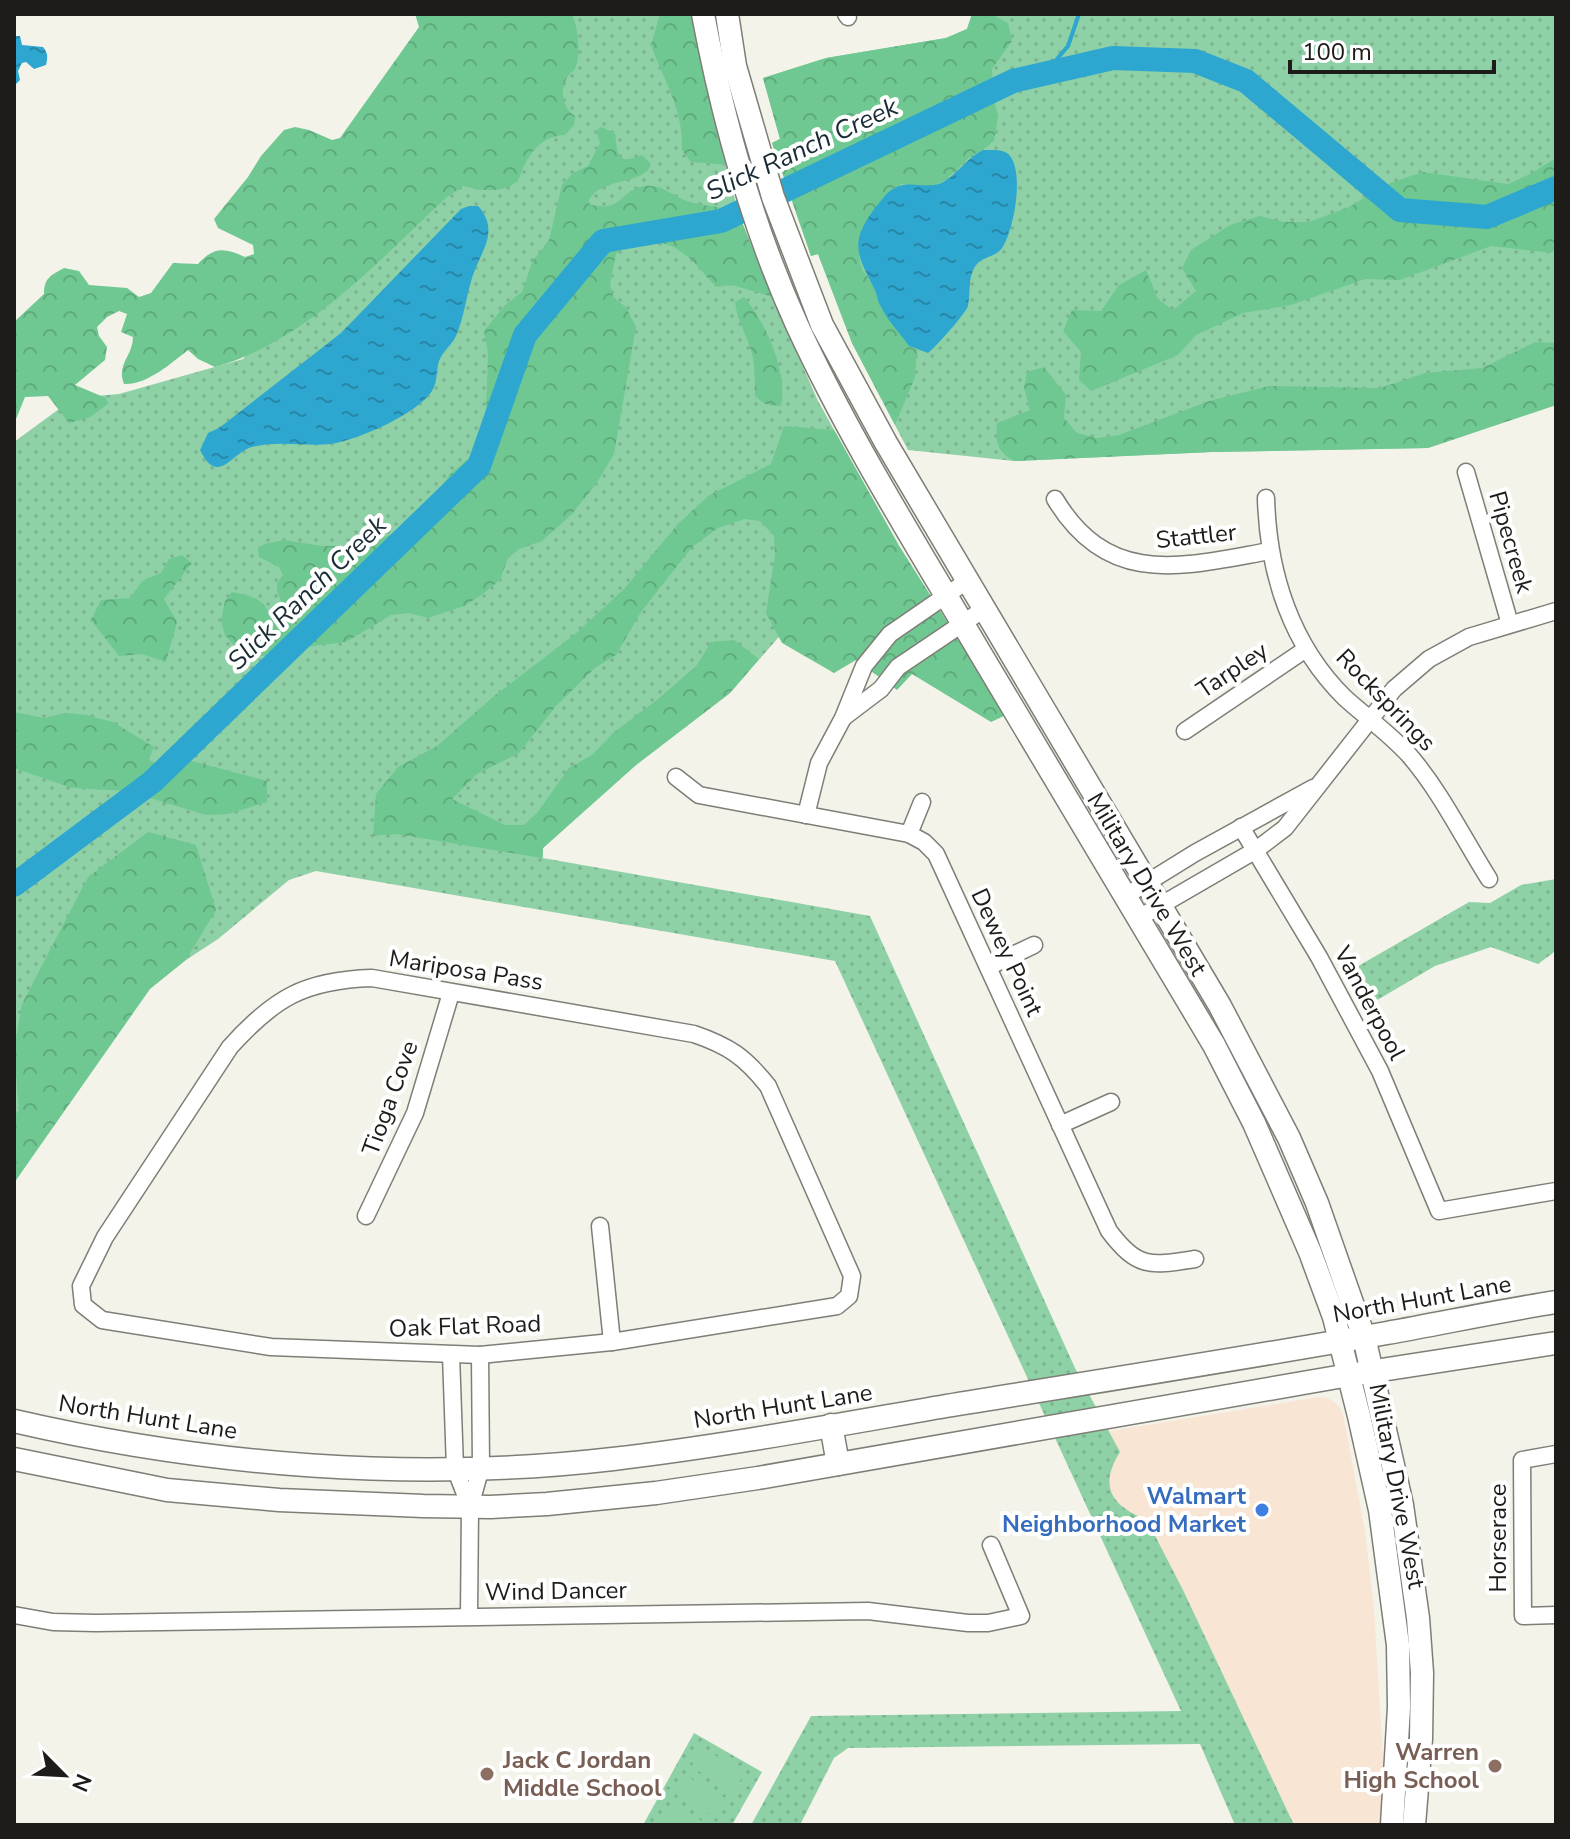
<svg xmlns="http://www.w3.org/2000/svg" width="1570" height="1839" viewBox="0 0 1570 1839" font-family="'Nunito Sans',sans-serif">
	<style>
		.commercial { fill: #f8e5d4 }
		.grass { fill: url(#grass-dots) }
		.forest { fill: url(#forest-crowns) }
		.pitch { fill: #8fd1a6 }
		.water { fill: url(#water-ripples) }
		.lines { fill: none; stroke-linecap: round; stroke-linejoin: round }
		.stream { stroke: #2da7d0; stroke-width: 4 }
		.river { stroke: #2da7d0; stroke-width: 24 }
		.street-casing { stroke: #7e7d76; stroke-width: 19 }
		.secondary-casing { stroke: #7e7d76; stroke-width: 25 }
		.street { stroke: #fff; stroke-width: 16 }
		.secondary { stroke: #fff; stroke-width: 22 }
		.shop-dot { fill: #3f7fe0; stroke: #fff; stroke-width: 3 }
		.education-dot { fill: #8d6e63; stroke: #fff; stroke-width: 3 }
		.labels { text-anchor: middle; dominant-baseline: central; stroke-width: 8; stroke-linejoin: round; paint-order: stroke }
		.street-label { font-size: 24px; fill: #1d1c19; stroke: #fff }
		.shop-label { font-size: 24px; font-weight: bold; fill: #366cbe; stroke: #fff; text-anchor: end }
		.education-label { font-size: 24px; font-weight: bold; fill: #785e54; stroke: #fff; text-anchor: end }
		.water-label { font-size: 26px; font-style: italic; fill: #192c35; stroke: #fff }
	</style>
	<defs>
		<pattern id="grass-dots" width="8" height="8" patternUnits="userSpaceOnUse" patternTransform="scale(2)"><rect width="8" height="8" fill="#8fd1a6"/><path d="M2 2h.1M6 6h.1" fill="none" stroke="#7bb38e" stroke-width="1.8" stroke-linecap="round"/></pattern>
		<pattern id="forest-crowns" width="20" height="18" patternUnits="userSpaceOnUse" patternTransform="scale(2)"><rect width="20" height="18" fill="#6fc891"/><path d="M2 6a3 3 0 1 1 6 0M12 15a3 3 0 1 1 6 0" fill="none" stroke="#60ab7c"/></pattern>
		<pattern id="water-ripples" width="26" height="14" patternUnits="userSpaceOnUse" patternTransform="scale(2)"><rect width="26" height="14" fill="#2da7d0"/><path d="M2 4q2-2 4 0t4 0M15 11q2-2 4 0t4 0" fill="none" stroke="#2687a8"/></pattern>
	</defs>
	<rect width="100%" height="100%" fill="#f4f3ea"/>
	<polygon class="commercial" points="1319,1397 1328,1398 1337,1404 1343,1413 1365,1531 1374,1609 1382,1740 1384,1788 1380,1825 1267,1825 1109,1490 1108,1478 1112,1465 1098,1433"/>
	<g class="grass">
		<path d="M545,14h141l35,150 5,1 17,65 75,171 80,143 -113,86 -55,63 -94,72 -93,83v10l327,58 205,452 45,84c-22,35 -8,54 27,68l36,70 111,235h-59l-35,-81 -352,4 -14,10 -34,67h-49l60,-109 370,-5 -346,-750 -519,-90 -27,9 -71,59 -32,21 -7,-5 29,-67 -194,295v-741l60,-44 45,-4 124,-35z"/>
		<polygon points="972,14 1556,14 1556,405 1428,448 1212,452 1014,461 908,450 852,343 818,254 811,256 772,143 780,139 763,78 826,58 946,38 967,29"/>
		<polygon points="1556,879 1556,947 1553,953 1538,964 1491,947 1435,966 1367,1006 1348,972 1469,902 1490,903 1521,885"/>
		<polygon points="694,1733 762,1772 732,1825 643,1825"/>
	</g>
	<g class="forest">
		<path d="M415,14h157c6,13 9,38 4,52 -2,6 -4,5 -8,10 -9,13 -6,32 7,40l-1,9 -9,10c-21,1 -33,14 -42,33 -2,4 -2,8 -5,12 -12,14 -40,11 -55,6l-17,12c-68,63 -139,143 -231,169l-17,-8 -10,-9c-18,14 -41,35 -64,34 -8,-20 9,-28 9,-47l-12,-5 6,-18 -8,-3 -12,6 -10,10 2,9 8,11 -2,13 -30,25 31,13 2,6 -18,13 -21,6 -21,-27 -23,1 -11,27v-102l30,-28c0,-16 7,-19 20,-26l15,3 10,14 38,3 12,9 12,-4 22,-30 25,1c16,-18 27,-16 47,-7l9,-3 -1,-9 -35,-17 -4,-9 34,-42 13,-21 23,-26 11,-3 14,3 23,10 8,-2 79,-111z"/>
		<path d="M660,14h34l15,81 17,70 -35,-3 -9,-12c2,-39 -18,-69 -31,-105z"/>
		<polygon points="972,14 991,14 1008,23 1012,41 992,69 994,99 998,116 994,141 983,150 971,156 946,180 930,187 901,184 859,256 862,269 876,290 880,305 909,346 917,350 915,377 895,425 852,343 818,254 811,256 772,143 780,139 763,78 826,58 946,38 967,29"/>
		<path d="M601,127l14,6c2,10 0,28 14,26 5,-1 9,-3 13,-4l9,9c-6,22 -57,13 -63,40 36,10 31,-15 57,-18 16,-2 28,10 42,15 15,5 34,6 50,9l36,87 -41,-12 -16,2 -25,-28 -17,-12 -16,-5 -31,2 -11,10 -6,31 4,13 12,9 10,20 -22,127 -18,30 -24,30 -30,27 -23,8 -11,9 -8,22 -20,16 -16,10 -36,12 -19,-5 -18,2 -45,27 -50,6 -23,8h-19l-16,-6 -13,-15 -4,-14 4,-20 7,-9c10,2 24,4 31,12 10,11 5,17 22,23l4,-6 -12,-30v-8l6,-8 -4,-8 -20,-10 -1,-9 6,-4 20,-4 38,6h39l44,-17 20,-15 24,-39 30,-26 6,-11 3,-85 -4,-22 21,-26 17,-13 10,-30 17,-22 13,-55 11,-12 15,-7 12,-23 -4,-12z"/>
		<polygon points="1556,158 1556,249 1551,253 1491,246 1400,280 1365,279 1291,305 1243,313 1196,335 1178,355 1091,391 1079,380 1081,352 1063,331 1072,310 1101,311 1119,285 1146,270 1158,299 1173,310 1196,291 1182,268 1191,250 1230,225 1260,216 1284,222 1309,222 1349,207 1390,183 1423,172 1508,184 1530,174"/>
		<path d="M744,297c22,25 44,76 37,109l-16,-2 -10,-8c0,-12 0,-26 -2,-38 -4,-20 -16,-36 -18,-56z"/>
		<path d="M1535,342l21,1v62l-128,43 -216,4 -198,9c-17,-9 -19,-20 -17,-38l33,-13 -6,-23 3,-15 17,-5 22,28 -2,23 13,15 20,5 22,-3 90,-34 60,-15 111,2 45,-15 57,-5z"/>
		<polygon points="784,426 834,430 898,544 1006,715 991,722 912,674 897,690 856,660 834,673 782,643 766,613 775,555 774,536 760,521 745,519 718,528 692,547 641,612 616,655 595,668 556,706 519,753 477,774 452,799 505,825 524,825 537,813 569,768 592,755 613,733 658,699 697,665 711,642 734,640 759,659 730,693 636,765 543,848 542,858 396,834 373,836 376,794 398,767 437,746 493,697 575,634 624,589 678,524 708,496 771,464"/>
		<polygon points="182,555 192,563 164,599 177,622 166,662 142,654 119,656 91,620 101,600 130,598 142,581 161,573 169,559"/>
		<polygon points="14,712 44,718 66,713 86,715 113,722 154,747 149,760 169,770 184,759 267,781 267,802 228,814 206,815 127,791 72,788 14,768"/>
		<polygon points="148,832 196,845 216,910 186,960 150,989 14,1183 14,1116 19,1110 14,1050 22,1004 88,877"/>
	</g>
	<g class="pitch">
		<polygon points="702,1748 745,1772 734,1791 691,1767"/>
		<polygon points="686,1776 729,1800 718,1819 676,1795"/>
		<polygon points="671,1803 709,1825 664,1825 660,1823"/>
	</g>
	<g class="water">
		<path d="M14,36h6l2,9 21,2c5,6 5,10 3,18l-12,4 -8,-7 -4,1 -4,8 2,9 -6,6z"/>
		<path d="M983,150c8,0 18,-1 24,3 19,14 7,78 -5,95 -5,8 -19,9 -25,16 -10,12 -6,28 -9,42 -2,7 -33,42 -40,47l-19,-7c-9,-13 -22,-26 -29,-41 -3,-5 -3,-12 -6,-17 -17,-33 -25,-46 1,-80 7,-8 12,-17 22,-21 15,-7 32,4 48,-6 14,-9 22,-23 38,-31z"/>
		<path d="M469,206h9c23,25 2,46 -6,72 -6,19 -8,40 -16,58 -5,10 -13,15 -17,25 -3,10 -1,20 -7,30 -15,23 -74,49 -101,53 -26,3 -52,-4 -79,3 -21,6 -34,40 -52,3l8,-17 11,-5 122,-95 120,-124z"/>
	</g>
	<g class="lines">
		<polyline class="stream" points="1046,72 1068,46 1079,14"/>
		<polyline class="river" points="14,885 152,782 479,466 525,335 603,241 721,221 1013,81 1113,58 1195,61 1246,81 1400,210 1487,217 1556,188"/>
		<g class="street-casing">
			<g id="street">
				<polyline points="846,14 848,17"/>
				<polyline points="1466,472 1510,624"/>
				<path d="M1266,498c2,75 25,147 79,200 21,19 45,36 64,57 32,37 54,83 80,124"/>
				<path d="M1055,499c54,90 129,67 215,52"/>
				<polyline points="844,717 881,689 898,667 984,609"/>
				<polyline points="1185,731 1306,649"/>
				<path d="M676,777l23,18 210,39 15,8 12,12 173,377c29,38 41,35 86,28"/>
				<polyline points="806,815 819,763 843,718 864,666 890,634 967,581"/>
				<polyline points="1241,827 1319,957 1380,1071 1439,1211 1556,1191"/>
				<polyline points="909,834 922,802"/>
				<polyline points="1124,897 1195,853 1313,788"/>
				<polyline points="1137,919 1256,850 1285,828 1394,689 1429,659 1469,637 1556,611"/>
				<polyline points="988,967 1034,945"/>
				<path d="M372,978l322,56c35,12 51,23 74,52l84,190 -3,20 -12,10 -225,36 -132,13 -209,-8 -169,-27 -19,-15 -2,-19 24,-49 125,-190c44,-49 75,-67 142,-69z"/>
				<polyline points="1060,1125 1111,1102"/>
				<polyline points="366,1216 415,1113 451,993"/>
				<polyline points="600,1226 612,1342"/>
				<polyline points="451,1355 455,1468 470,1507"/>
				<polyline points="1556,1454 1522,1460 1523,1616 1556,1615"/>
				<polyline points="14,1615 53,1622 96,1623 868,1611 968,1623 988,1623 1021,1616 991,1545"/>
				<polyline points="469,1616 470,1507 481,1467 480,1355"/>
			</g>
		</g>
		<g class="secondary-casing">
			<g id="secondary">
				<path d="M703,14c20,106 49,212 94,311 51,111 117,216 179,321 79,134 158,267 238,399l40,78 56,129 24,65 25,99 21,94 18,135 1,62 -7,118"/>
				<polyline points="727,14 735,66 773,197 822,325 886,443 1220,1006 1289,1138 1317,1203 1364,1337 1402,1505 1418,1618 1422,1673 1421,1739 1414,1825"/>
				<path d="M14,1421c195,45 401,61 599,38 111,-13 223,-34 333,-53 147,-24 294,-47 441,-73 56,-10 112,-22 169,-31"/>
				<polyline points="831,1425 838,1464"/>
				<polyline points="14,1459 167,1490 279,1500 423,1506 490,1507 547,1504 656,1493 758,1478 1349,1375 1556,1343"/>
			</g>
		</g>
		<use href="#street" class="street"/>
		<use href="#secondary" class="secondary"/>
	</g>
	<circle class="shop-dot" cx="1262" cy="1510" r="8"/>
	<g class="education-dot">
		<circle cx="1495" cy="1766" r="8"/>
		<circle cx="487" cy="1774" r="8"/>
	</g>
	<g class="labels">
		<g class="street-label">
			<text transform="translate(1196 536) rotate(-6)">Stattler</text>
			<text transform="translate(1511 542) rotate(74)">Pipecreek</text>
			<text transform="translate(1232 670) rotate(-34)">Tarpley</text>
			<text transform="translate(1386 700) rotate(46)">Rocksprings</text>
			<text transform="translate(1147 884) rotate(59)">Military Drive West</text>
			<text transform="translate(1007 952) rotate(65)">Dewey Point</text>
			<text transform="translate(466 970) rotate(9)">Mariposa Pass</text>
			<text transform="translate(1370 1003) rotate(62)">Vanderpool</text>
			<text transform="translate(390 1098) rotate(-70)">Tioga Cove</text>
			<text transform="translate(1422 1299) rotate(-10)">North Hunt Lane</text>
			<text transform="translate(465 1326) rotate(-2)">Oak Flat Road</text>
			<text transform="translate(783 1406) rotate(-9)">North Hunt Lane</text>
			<text transform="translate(148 1417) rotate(9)">North Hunt Lane</text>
			<text transform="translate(1397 1486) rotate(79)">Military Drive West</text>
			<text transform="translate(1498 1538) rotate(-90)">Horserace</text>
			<text transform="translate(556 1591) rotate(-1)">Wind Dancer</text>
		</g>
		<g class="shop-label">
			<text x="1246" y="1496">Walmart<tspan x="1246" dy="28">Neighborhood Market</tspan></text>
		</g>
		<g class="education-label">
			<text x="1479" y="1752">Warren<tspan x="1479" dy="28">High School</tspan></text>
			<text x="503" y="1760" text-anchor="start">Jack C Jordan<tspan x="503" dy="28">Middle School</tspan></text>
		</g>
		<g class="water-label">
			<text transform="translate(802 149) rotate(-25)">Slick Ranch Creek</text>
			<text transform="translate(307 593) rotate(-44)">Slick Ranch Creek</text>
		</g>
	</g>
	<rect width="1570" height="1839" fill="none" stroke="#1d1c19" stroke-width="32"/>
	<g transform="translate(64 1775) rotate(114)" stroke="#ffffff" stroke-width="6" paint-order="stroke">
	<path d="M0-6L14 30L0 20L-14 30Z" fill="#1d1c19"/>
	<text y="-12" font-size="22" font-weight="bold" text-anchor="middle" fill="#1d1c19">N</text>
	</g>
	<path d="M1290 60v12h204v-12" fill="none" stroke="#1d1c19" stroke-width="4"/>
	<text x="1302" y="60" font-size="24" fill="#1d1c19" stroke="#ffffff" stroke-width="6" paint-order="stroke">100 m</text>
</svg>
